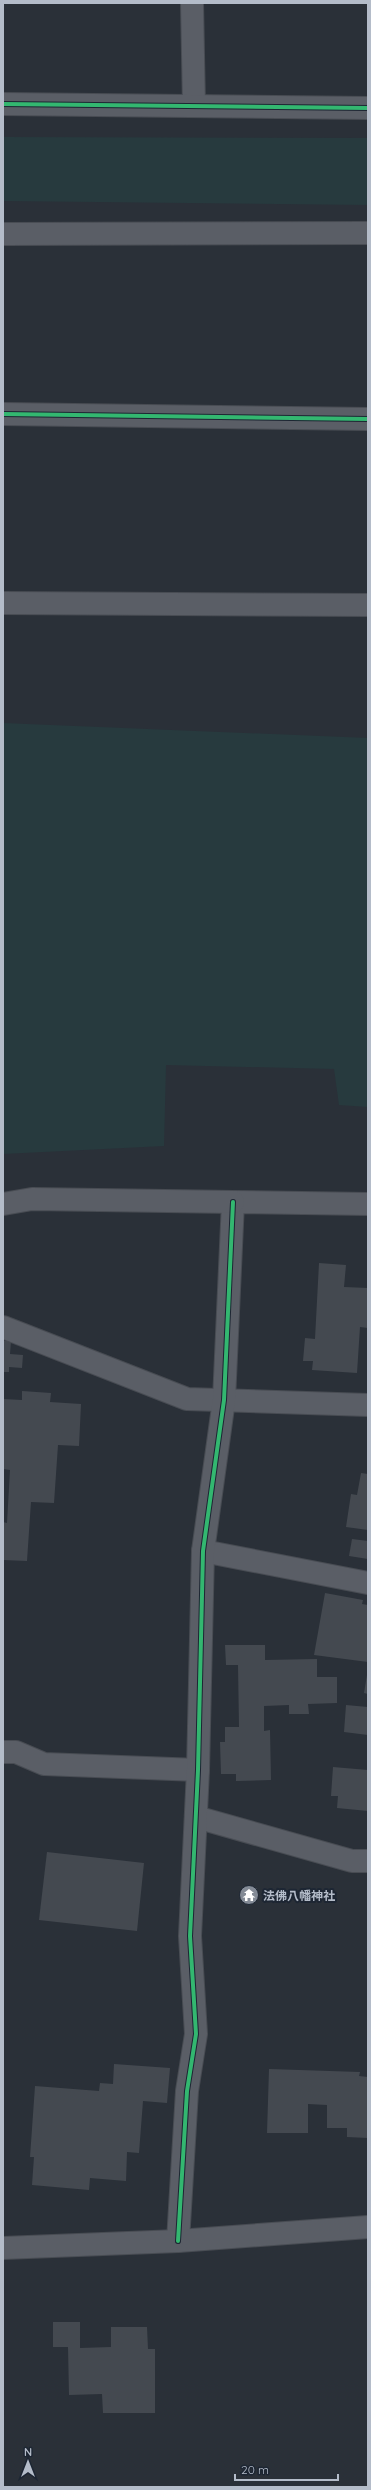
<svg xmlns="http://www.w3.org/2000/svg" width="371" height="2490" viewBox="0 0 371 2490" font-family="Quicksand,'Noto Sans JP',sans-serif">
	<style>
		.green { fill: #273a3e }
		.building { fill: #444950 }
		.lines { fill: none; stroke-linecap: round; stroke-linejoin: round }
		.minor-casing { stroke: #484c53; stroke-width: 24 }
		.tertiary-casing { stroke: #484c53; stroke-width: 24 }
		.minor { stroke: #5a5e66; stroke-width: 22 }
		.tertiary { stroke: #5a5e66; stroke-width: 22 }
		.cycleway-casing { stroke: #1d2633; stroke-width: 6 }
		.cycleway { stroke: #33b770; stroke-width: 4 }
		.labels { text-anchor: middle; dominant-baseline: central; stroke-width: 4; stroke-linejoin: round; paint-order: stroke }
		.poi-label { font-size: 12px; font-weight: bold; fill: #b4bcc9; stroke: #1d2633; text-anchor: start }
	</style>
	<rect width="100%" height="100%" fill="#2a3038"/>
	<g class="green">
		<polygon points="3,137 368,138 368,205 3,201"/>
		<polygon points="3,723 368,738 368,1107 339,1105 334,1069 166,1065 164,1146 3,1154"/>
	</g>
	<g class="building">
		<polygon points="319,1263 346,1265 344,1287 368,1288 368,1328 360,1327 357,1373 312,1370 313,1361 303,1361 305,1338 315,1339"/>
		<polygon points="3,1341 11,1341 10,1354 23,1355 22,1368 9,1367 9,1372 3,1372"/>
		<polygon points="22,1391 51,1393 50,1402 81,1404 79,1446 58,1445 54,1503 31,1502 27,1561 3,1560 3,1522 7,1523 10,1470 3,1469 3,1399 22,1400"/>
		<polygon points="361,1473 368,1474 368,1530 346,1527 351,1494 357,1495"/>
		<polygon points="352,1539 368,1541 368,1559 349,1556"/>
		<polygon points="325,1593 363,1600 362,1604 368,1605 368,1662 314,1655"/>
		<polygon points="225,1645 265,1645 265,1660 317,1659 317,1677 337,1677 337,1703 308,1704 309,1714 289,1714 289,1705 264,1706 264,1731 270,1730 271,1780 236,1781 236,1774 221,1774 220,1742 225,1742 225,1727 239,1727 238,1665 226,1665"/>
		<polygon points="367,1675 368,1675 368,1694 364,1693"/>
		<polygon points="346,1705 368,1707 368,1735 344,1732"/>
		<polygon points="333,1767 368,1770 368,1811 337,1808 338,1796 331,1796"/>
		<polygon points="47,1852 144,1863 137,1931 39,1920"/>
		<polygon points="114,2064 170,2068 167,2103 143,2101 139,2153 127,2152 126,2181 90,2178 89,2190 32,2185 34,2157 30,2157 35,2086 99,2091 100,2083 113,2084"/>
		<polygon points="269,2069 360,2072 359,2076 368,2077 368,2138 347,2137 347,2128 327,2128 327,2105 308,2104 308,2133 267,2133"/>
		<polygon points="53,2322 80,2322 80,2348 111,2347 111,2327 147,2327 148,2349 155,2349 155,2413 103,2413 102,2394 69,2395 68,2347 53,2347"/>
	</g>
	<g class="lines">
		<g class="minor-casing">
			<g id="minor">
				<polyline points="192,3 194,106"/>
				<polyline points="3,104 368,108"/>
				<polyline points="3,234 368,233"/>
				<polyline points="3,414 368,419"/>
				<polyline points="3,603 368,605"/>
				<polyline points="3,1327 187,1399 368,1405"/>
				<polyline points="203,1551 368,1583"/>
				<polyline points="3,1752 16,1752 44,1764 198,1770"/>
				<polyline points="196,1817 352,1861 368,1861"/>
				<polyline points="178,2241 187,2091 196,2034 190,1936 198,1770 203,1551 224,1400 233,1202 368,1204"/>
				<polyline points="3,2248 178,2241 368,2227"/>
			</g>
		</g>
		<g class="tertiary-casing">
			<polyline id="tertiary" points="3,1204 32,1199 233,1202"/>
		</g>
		<use href="#minor" class="minor"/>
		<use href="#tertiary" class="tertiary"/>
		<g class="cycleway-casing">
			<g id="cycleway">
				<polyline points="3,104 368,108"/>
				<polyline points="3,414 368,419"/>
				<polyline points="178,2241 187,2091 196,2034 190,1936 198,1770 203,1551 224,1400 233,1202"/>
			</g>
		</g>
		<use href="#cycleway" class="cycleway"/>
	</g>
	<defs>
		<g id="temple-disc" transform="scale(1)"><circle r="9.5" fill="#848b96" stroke="#1d2633"/><path d="M0-6L5-2H3V0L6.5 2.5H4V6H1.5V3h-3V6H-4V2.5H-6.5L-3 0V-2H-5Z" fill="#fff"/></g>
	</defs>
	<g fill-rule="evenodd">
		<use href="#temple-disc" x="249" y="1895"/>
	</g>
	<g class="labels">
		<g class="poi-label">
			<text x="263" y="1895">法佛八幡神社</text>
		</g>
	</g>
	<rect width="371" height="2490" fill="none" stroke="#b4bcc9" stroke-width="8"/>
	<g transform="translate(28 2462)" stroke="#1d2633" stroke-width="3" paint-order="stroke">
	<path d="M0-3L7 15L0 10L-7 15Z" fill="#b4bcc9"/>
	<text y="-6" font-size="11" font-weight="bold" text-anchor="middle" fill="#b4bcc9">N</text>
	</g>
	<path d="M235 2474v6h103v-6" fill="none" stroke="#b4bcc9" stroke-width="2"/>
	<text x="241" y="2474" font-size="12" fill="#b4bcc9" stroke="#1d2633" stroke-width="3" paint-order="stroke">20 m</text>
</svg>
